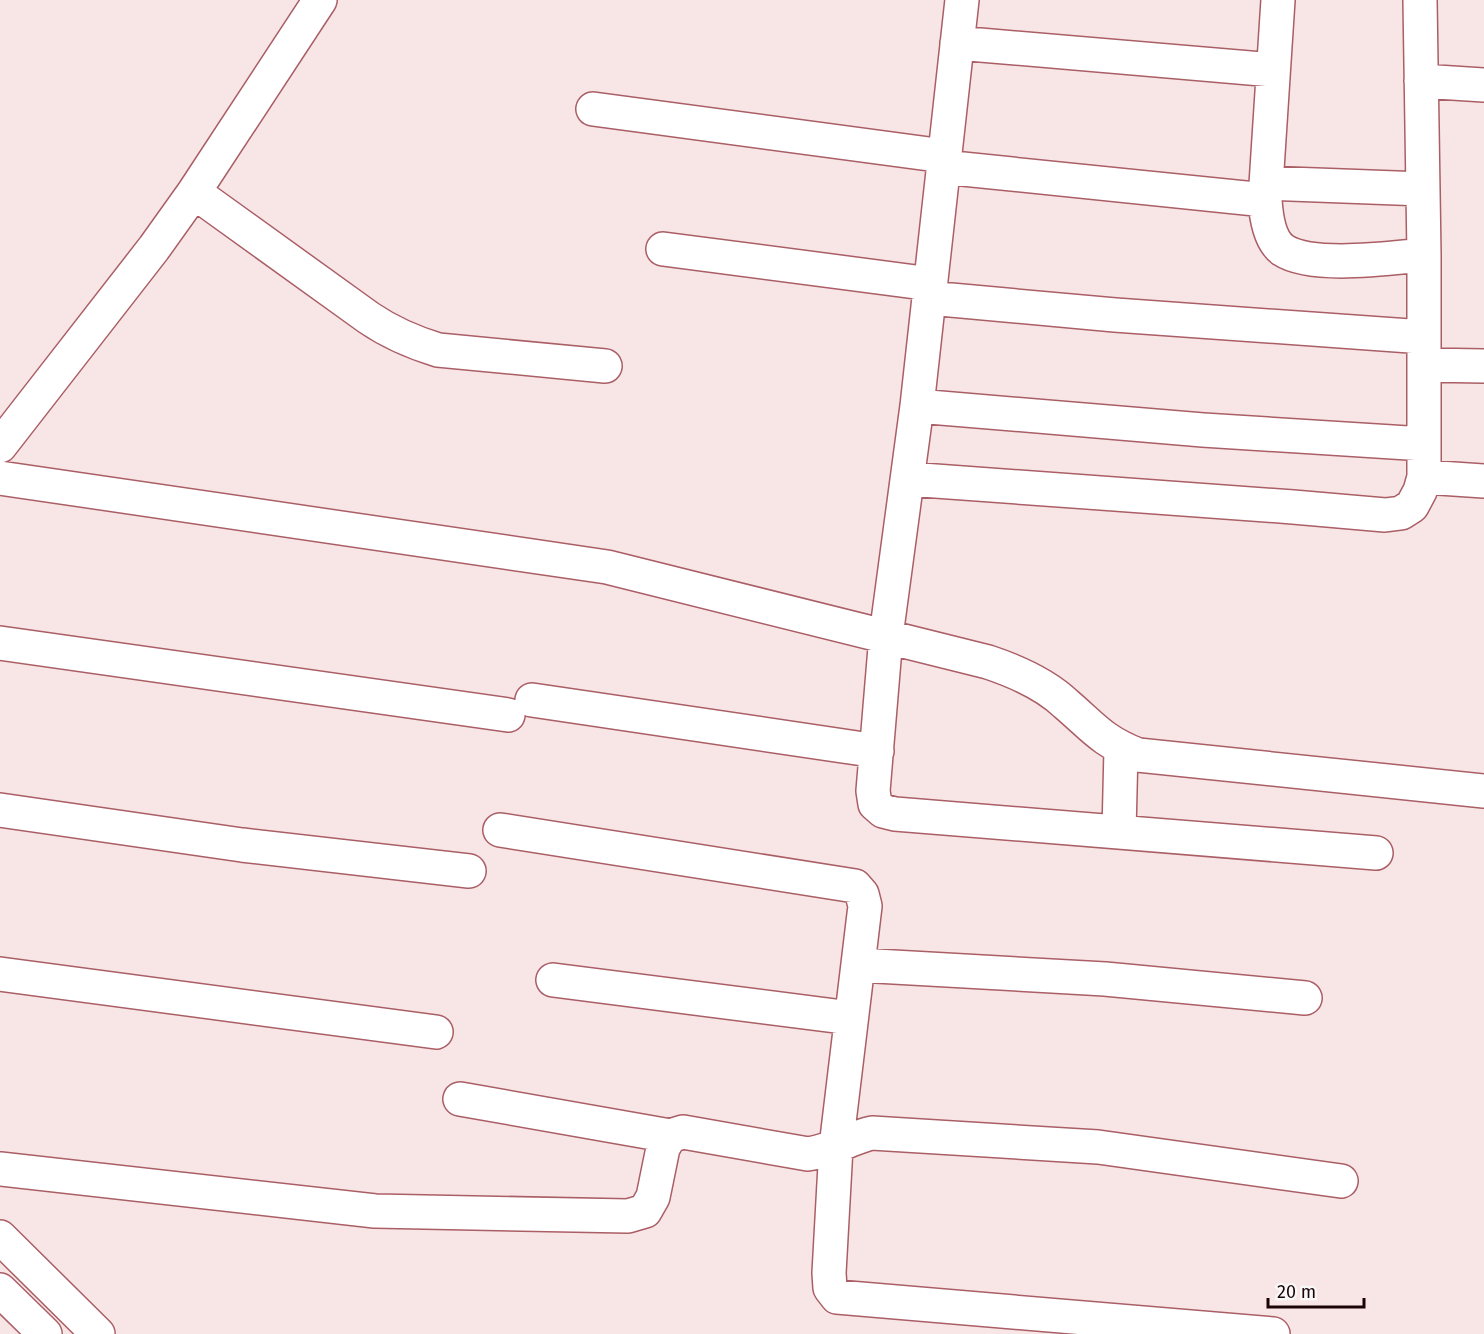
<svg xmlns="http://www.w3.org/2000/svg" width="1484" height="1334" viewBox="0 0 1484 1334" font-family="'Fira Sans',sans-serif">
<rect width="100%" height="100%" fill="#f8e6e6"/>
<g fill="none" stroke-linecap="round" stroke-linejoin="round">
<g stroke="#aa5e65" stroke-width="36">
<path id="minor" d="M962 0 917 406 886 636 873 791 875 804 883 811 895 814 1376 853
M1278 0 1265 200C1266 215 1269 240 1283 250 1312 269 1390 258 1424 255
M957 43 1273 70
M1421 81 1484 85
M593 109 944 156
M943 167 1265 200
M1266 183 1423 189
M194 192 369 318C391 333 412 342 438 350L605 366
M663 249 931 284
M929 298 1115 315 1424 337
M1425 365 1484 366
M917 406 1203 430 1424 444
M0 446 154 248 194 192 320 0
M1424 477 1484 481
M0 478 607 567 988 662C1015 671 1045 684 1066 704 1093 727 1102 741 1138 755L1484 791
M908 479 1293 507 1385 515 1401 513 1412 506 1420 491 1424 477V255L1420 0
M0 643 508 715
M532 700 877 751
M0 810 242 845 469 871
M500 830 855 886 862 894 865 906 836 1147 829 1273 830 1288 837 1297 1273 1334
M1119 832 1121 749
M858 965 1105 979 1305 998
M0 974 436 1032
M553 980 851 1018
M460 1099 670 1136
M0 1169 375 1211 628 1216 645 1211 653 1197 663 1148 670 1136 683 1132 808 1154C831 1151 850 1138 872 1133L1098 1147 1341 1181"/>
</g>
<g stroke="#aa5e65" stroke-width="36">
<path id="major" d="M0 1237 98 1334
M0 1290 45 1334"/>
</g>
<use href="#minor" stroke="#fff" stroke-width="33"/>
<use href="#major" stroke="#fff" stroke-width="33"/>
</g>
<path d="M1268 1298v9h96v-9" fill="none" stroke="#1c0305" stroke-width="3"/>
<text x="1277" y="1298" font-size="18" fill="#1c0305" stroke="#f8f8f8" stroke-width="4.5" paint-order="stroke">20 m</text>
</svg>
